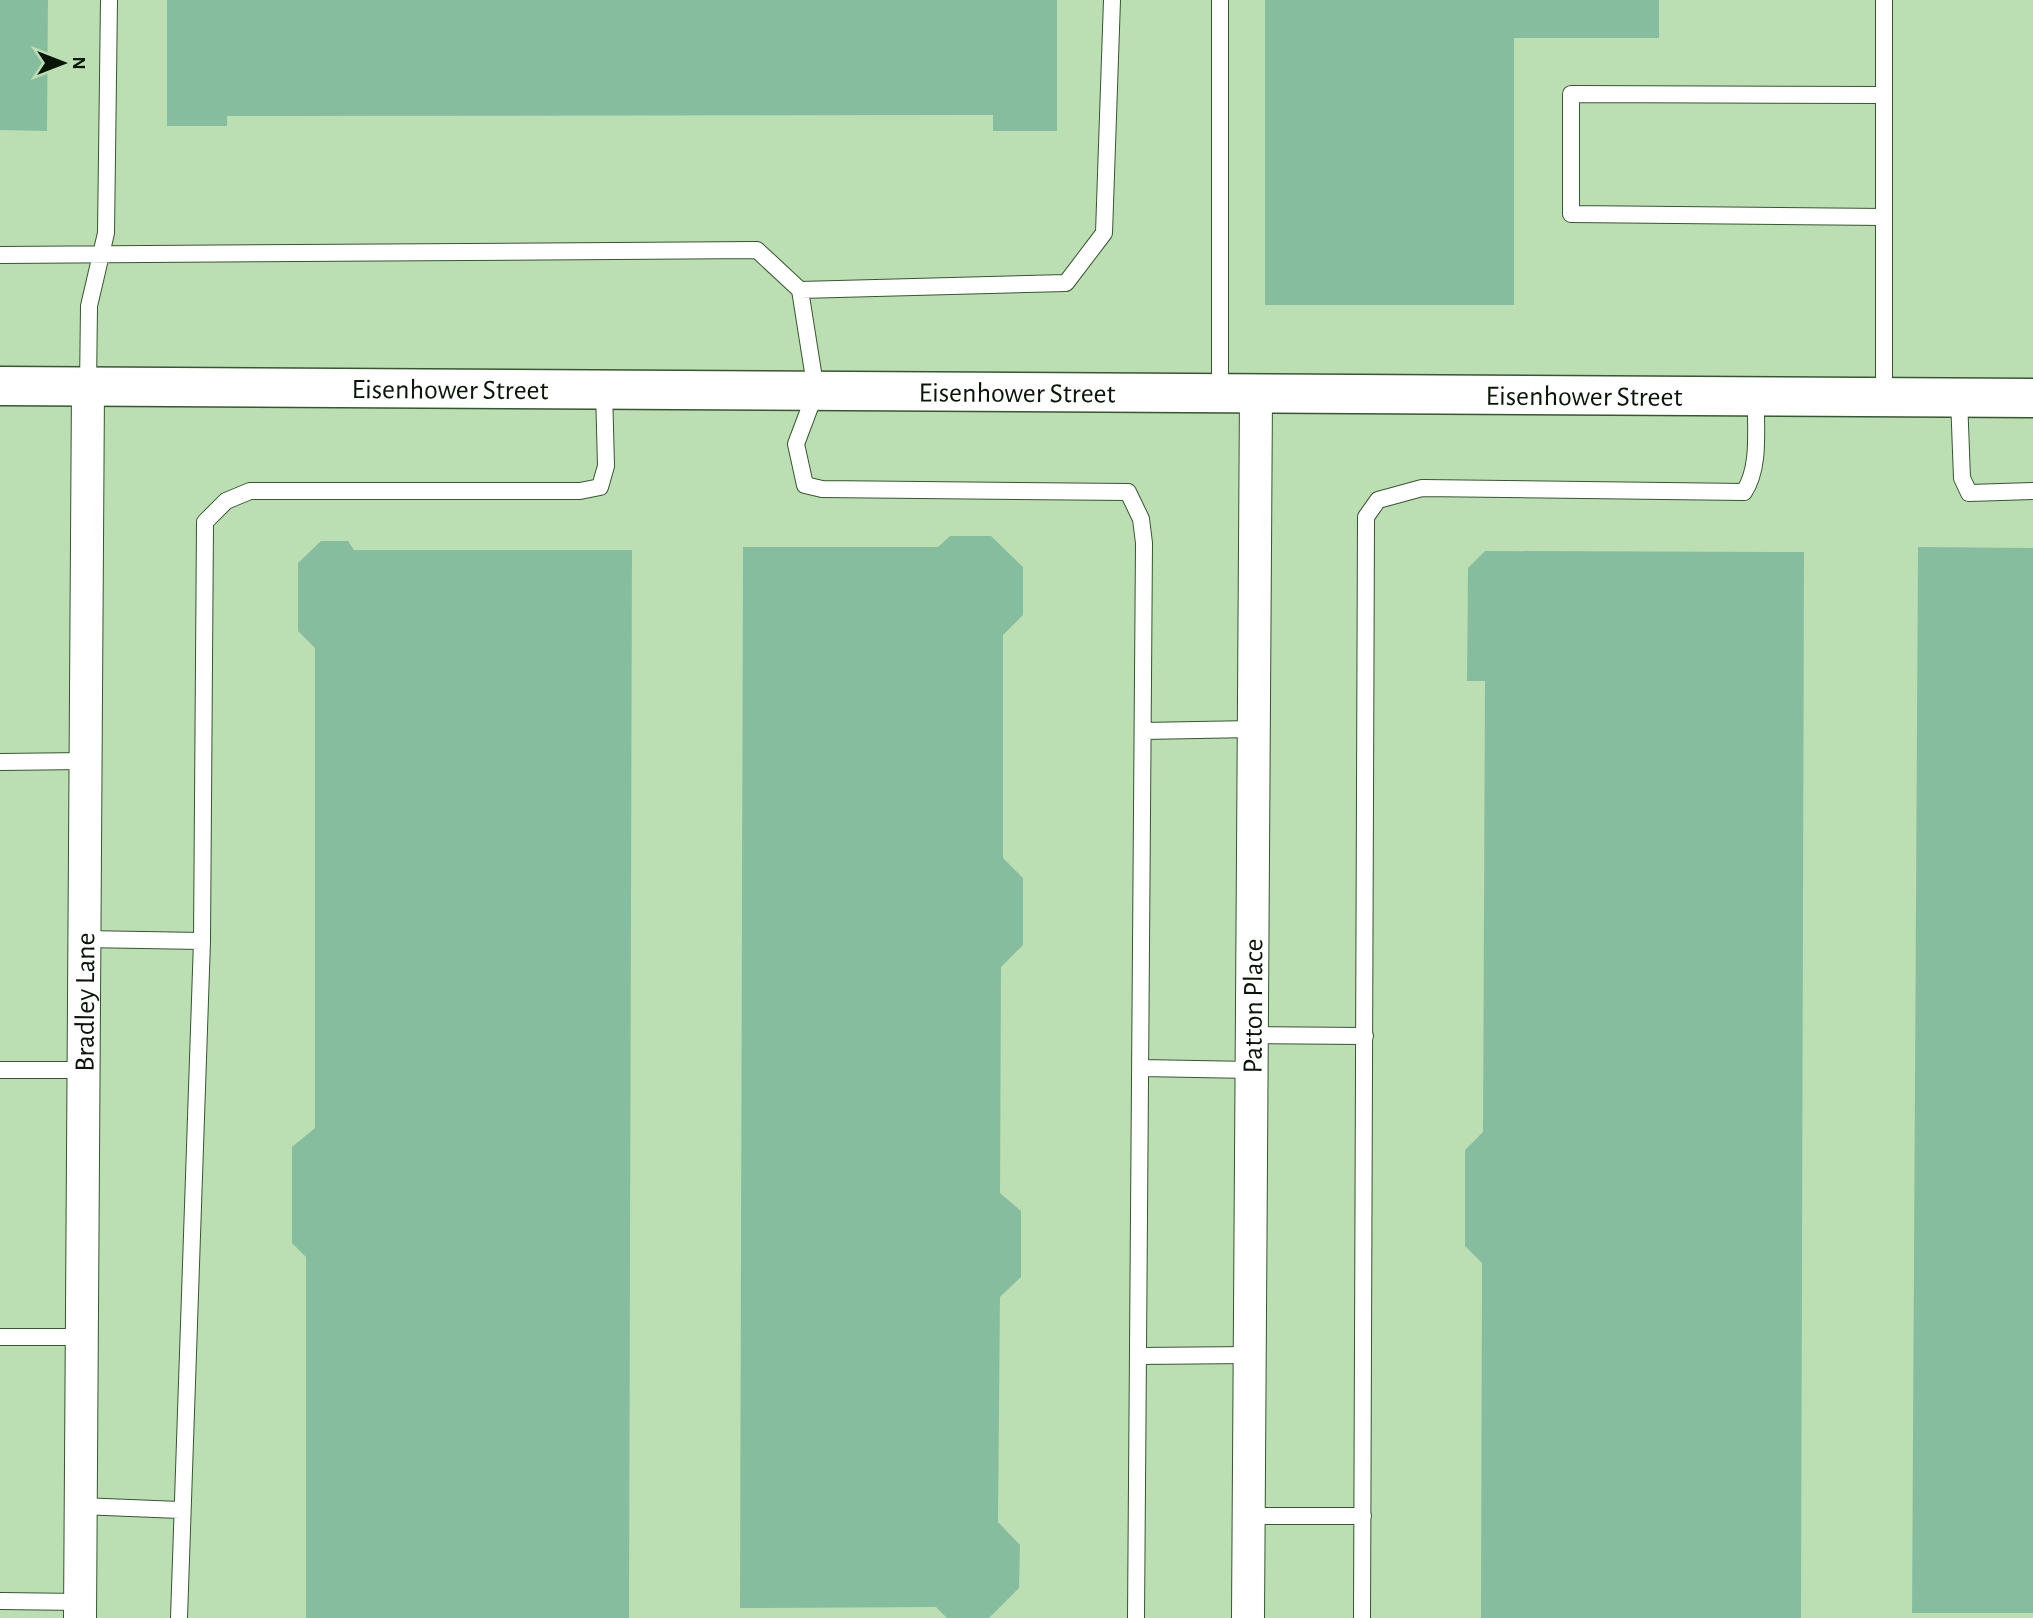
<svg xmlns="http://www.w3.org/2000/svg" width="2033" height="1618" viewBox="0 0 2033 1618" font-family="'Alegreya Sans',sans-serif">
<rect width="100%" height="100%" fill="#bbdfb3"/>
<path fill="#87bd9f" d="M0 0H48L47 131 0 130Z
M167 0H1057V131H993V115L227 116V126H167Z
M1265 0H1659V38H1514V305H1265Z
M950 536H991L1023 567V615L1003 635V858L1023 878V945L1001 967 1000 1193 1021 1211V1277L1000 1297 998 1522 1020 1545 1019 1588 989 1618H947L936 1607 740 1608 743 547H938Z
M321 541H348L354 550H632L629 1618H306V1257L292 1243V1147L315 1128V648L298 631V563Z
M1918 547 2033 548V1613H1912Z
M1485 551 1804 552 1801 1618H1481L1482 1263 1465 1246V1150L1483 1132 1485 681H1467L1468 568Z"/>
<g fill="none" stroke-linecap="round" stroke-linejoin="round">
<g stroke="#375631" stroke-width="18">
<path id="lane" d="M1884 0V397
M1884 95 1571 94V214L1884 217
M0 255 757 250 800 290 816 391 796 444 805 485 822 489 1128 492 1141 519 1144 543 1136 1618
M800 290 1066 283 1104 233 1112 0
M88 387 89 306 106 233 109 0
M1220 393V0
M1959 398 1962 478 1969 493 2033 491
M1143 731 1253 729
M0 762 85 761
M83 939 202 941
M1251 1035 1365 1036
M1141 1068 1251 1070
M0 1070H82
M0 1337H81
M1138 1356 1250 1355
M80 1506 180 1510
M1248 1516H1363
M0 1601 80 1602
M179 1618 202 941 205 522 226 501 250 491H580L600 487 606 466 604 390
M1362 1618 1366 517 1378 500 1422 488 1744 492C1761 466 1755 427 1756 397"/>
</g>
<g stroke="#375631" stroke-width="34">
<g id="street">
<path id="s1" d="M80 1618 88 387"/>
<path id="s2" d="M1248 1618 1256 394"/>
</g>
</g>
<g stroke="#375631" stroke-width="41">
<g id="secondary">
<path id="s3" d="M0 386 2033 398"/>
</g>
</g>
<use href="#lane" stroke="#fff" stroke-width="16"/>
<use href="#street" stroke="#fff" stroke-width="32"/>
<use href="#secondary" stroke="#fff" stroke-width="38"/>
</g>
<g text-anchor="middle" stroke-width="7" stroke-linejoin="round" paint-order="stroke">
<g font-size="28" fill="#091607" stroke="#bbdfb3">
<text dy="10" stroke="none"><textPath href="#s3" startOffset="450">Eisenhower Street</textPath></text>
<text dy="10" stroke="none"><textPath href="#s3" startOffset="1017">Eisenhower Street</textPath></text>
<text dy="10" stroke="none"><textPath href="#s3" startOffset="1584">Eisenhower Street</textPath></text>
<text dy="10" stroke="none"><textPath href="#s1" startOffset="616">Bradley Lane</textPath></text>
<text dy="10" stroke="none"><textPath href="#s2" startOffset="612">Patton Place</textPath></text>
</g>
</g>
<g transform="translate(63 63) rotate(90)" stroke="#bbdfb3" stroke-width="5" paint-order="stroke">
<path d="M0-5L12 26L0 18L-12 26Z" fill="#091607"/>
<text y="-10" font-size="19" font-weight="bold" text-anchor="middle" fill="#091607">N</text>
</g>
</svg>
